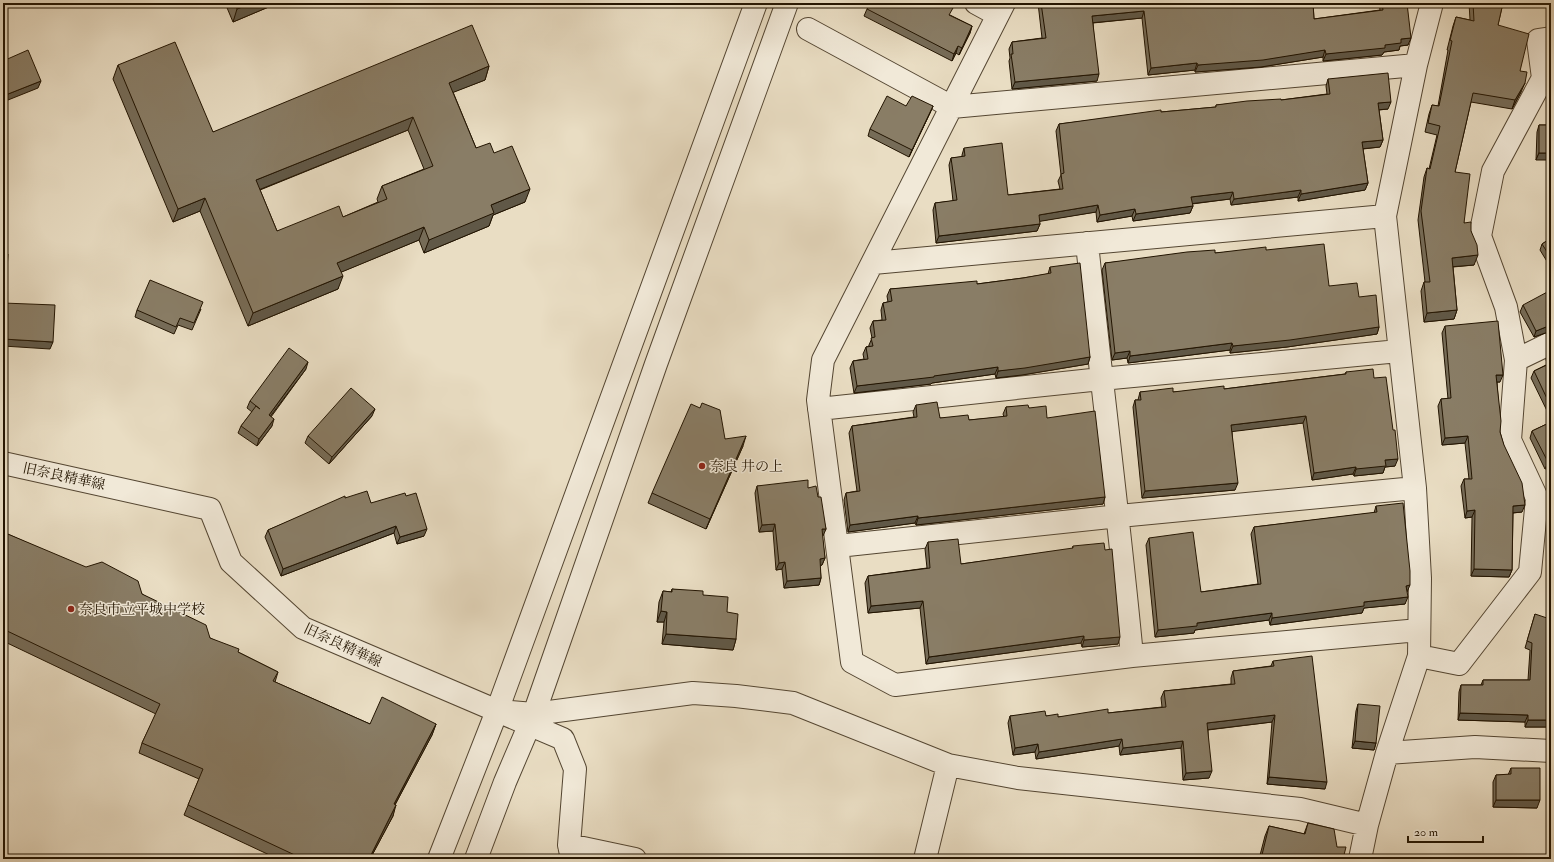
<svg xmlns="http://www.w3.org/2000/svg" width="1554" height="862" viewBox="0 0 1554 862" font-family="'IM FELL Double Pica','Noto Serif JP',serif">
<rect width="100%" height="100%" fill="#e9ddc3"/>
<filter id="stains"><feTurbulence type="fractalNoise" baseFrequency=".005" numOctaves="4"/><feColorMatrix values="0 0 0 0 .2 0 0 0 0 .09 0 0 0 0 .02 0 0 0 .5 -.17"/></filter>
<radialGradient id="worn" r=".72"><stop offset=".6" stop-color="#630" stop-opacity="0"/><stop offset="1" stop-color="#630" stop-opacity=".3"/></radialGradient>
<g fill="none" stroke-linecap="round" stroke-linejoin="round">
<g stroke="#544632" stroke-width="24">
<path id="pedestrian" d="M808 29 952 107"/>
</g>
<g stroke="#544632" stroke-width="24">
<path id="minor" d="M976 3 998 15
M1004 3 823 360 818 400 852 662 895 685 1132 656 1419 630
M952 107 1416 65
M1087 243C1101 381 1119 518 1132 656
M873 263 1385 216
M1516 360 1551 343
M819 409 1101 379 1399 351
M3 463 210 509 231 562 303 628 563 739 575 769 569 845 572 859
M838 546 1119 516 1415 488
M1419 656 1459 664 1530 572 1537 498 1510 440 1516 360 1506 307 1480 236 1493 171 1543 78 1538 40 1551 38
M497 711 534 714 693 693 736 696 793 703 948 765 1018 778 1300 809 1367 825
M1387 753 1475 747 1551 751
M569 845 635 859
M925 859 948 765
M1360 859 1367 825 1387 753 1419 656 1420 578 1415 488 1385 216 1416 65 1432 3"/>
</g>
<g stroke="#544632" stroke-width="24">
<path id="tertiary" d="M439 859 497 711 756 3
M476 859 505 782 534 714 656 364 787 3"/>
</g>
<use href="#pedestrian" stroke="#f1e9d8" stroke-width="22"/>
<use href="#minor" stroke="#f1e9d8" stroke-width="22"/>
<use href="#tertiary" stroke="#f1e9d8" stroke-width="22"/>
</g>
<path fill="#766c58" stroke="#221401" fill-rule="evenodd" d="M225 3H278L233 22Z
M1038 3H1313L1314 19 1380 10 1379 3H1407L1408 45 1400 46 1399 50 1384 52 1382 55 1323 61V57L1261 67 1195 72V70L1148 75 1142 18 1093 23 1097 81 1012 89 1009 61 1010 58 1009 49 1012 42 1042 38Z
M1469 3H1503L1498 25 1520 71 1521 92 1512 109 1471 102 1455 172 1464 223 1471 231 1474 265 1453 267 1457 310 1454 319 1424 322 1421 291 1424 282H1425L1418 220 1424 177 1427 168 1429 169 1437 135 1425 132 1429 114 1432 105 1438 106 1448 50H1447L1453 26 1456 17 1470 20Z
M867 9 950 15 972 26 970 33 959 55 956 53 952 61 864 16Z
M118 65 213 132 489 66 485 80 453 92 476 148 494 153 525 202 493 215 489 226 424 253 419 240 341 272 338 289 248 326 200 211 173 222 113 79ZM408 130 424 169 382 186 377 199 378 202 343 217 277 231 260 190Z
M1328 79 1388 109 1379 110 1383 140 1380 147 1363 149 1368 183 1365 190 1298 201V197L1231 205 1230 199 1192 204 1193 206 1190 213 1133 221 1132 216 1097 222 1096 212 1039 221 1040 224 1037 231 936 243 933 210 935 203 953 201 949 165 951 158 962 157V155L964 148 1008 195 1060 189 1058 181 1061 175 1056 131 1059 124 1161 112 1216 107V105L1281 100 1327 94 1326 86Z
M906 106H933L930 113 909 157 868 136 870 129Z
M1539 125H1551L1536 160 1537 132Z
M1551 238V268L1540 250 1542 244Z
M1266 250 1329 286 1359 297 1379 327 1377 334 1287 347 1230 353V350L1128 363 1127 358 1112 360 1102 270 1105 263 1215 253Z
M1050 267 1090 357 1088 364 1022 375 996 378 995 374 932 383 931 384 854 393 850 368 853 361 864 359 863 354 866 347 869 346V345L872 338 870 328 873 321 882 320 881 310 883 303 888 302 887 296 890 289 977 284 1023 278 1048 274Z
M1523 305 1551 331 1534 337 1520 312Z
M201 309 192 330 178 325 174 334 135 317 137 310Z
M1445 326 1500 382H1497L1500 432 1522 512 1513 513 1512 570 1509 577 1471 576 1472 517 1465 518 1461 486 1464 479H1469L1465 443 1442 445 1438 406 1441 399H1448L1442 333Z
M1551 351V419L1531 378 1534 371 1548 364 1546 360 1548 353Z
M306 369 271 417 272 426 257 446 238 433 241 426 252 412 247 408 250 401Z
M1346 372 1374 378 1395 466 1385 467 1383 473 1354 476 1353 474 1312 480 1303 423 1232 431 1235 490 1142 498 1133 407 1135 400H1138L1140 392H1173L1224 389 1345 374Z
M916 405 940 418 969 420 1004 417 1003 414 1006 407 1029 408 1047 418 1105 497 1103 504 916 525 915 523 848 532 844 500 846 493 857 491 849 433 852 426 914 417 913 412Z
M372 416 329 464 305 443 308 436Z
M1551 422V466L1545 469 1530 438 1532 431Z
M725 439 743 446 706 529 648 503 652 493Z
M757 486 808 488 818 497 826 529 822 536 825 558 822 565 820 566 821 578 819 585 784 588 782 569 776 570 773 531 759 532 755 493Z
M345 498 371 503 424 536 397 544 394 533 281 576 265 537 268 530Z
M1376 506 1407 592 1405 604 1364 608 1362 613 1270 625 1269 620 1195 630 1194 633 1155 637 1146 545 1149 538 1201 592 1258 584 1251 534 1254 527 1374 513Z
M3 532 142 594 210 638 278 672 275 682 370 724H436L432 735 395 805 393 816 370 859H278L184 815 199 779 139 753 142 743 156 714 3 641Z
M928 542 961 564 1072 549 1073 546 1118 644 1082 647 1081 643 926 664 920 608 868 613 865 583 868 576 927 568 925 549Z
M672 589 703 595 727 612 736 639 733 650 662 644 664 622H657L659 602 663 591 671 592Z
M1535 614 1551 727H1525V722L1458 720 1459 692 1461 685H1481L1483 680H1528L1530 650 1525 648Z
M1273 661 1325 789 1267 784 1272 722 1208 730 1209 778 1183 780 1181 748 1120 755 1119 746 1036 759 1035 752 1013 755 1008 723 1010 716H1046L1058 717 1108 713 1162 707 1161 698 1164 691 1231 684V678L1233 671 1271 666Z
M1358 704 1376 743 1374 750 1352 748 1356 711Z
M1511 768 1537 808 1493 807V782L1496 775H1508Z
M1549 805H1551V829H1549L1548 809Z
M1308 823 1337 847 1343 859H1259L1265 836 1269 826 1304 834Z"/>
<path fill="#605847" stroke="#221401" d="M252 3H278L233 22 237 9Z
M1144 11 1142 18 1090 23 1092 16Z
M972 26 970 33 959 55 962 48Z
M1411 38 1408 45 1400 46 1399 50 1384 52 1382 55 1323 61 1326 54 1385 45 1401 39Z
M958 46 956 53 952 61 954 54Z
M1325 50 1323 57 1261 67 1195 72 1198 65Z
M1197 63 1195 70 1148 75 1151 68Z
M489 66 485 80 444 96 449 83Z
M1099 74 1097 81 1012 89 1015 82Z
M41 81 38 88 3 102V96Z
M1525 83 1521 92 1512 109 1515 100Z
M1391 102 1388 109 1376 110 1378 103Z
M933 106 930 113 909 157 912 150Z
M413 117 408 130 251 193 256 180Z
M1383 140 1380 147 1360 149 1362 142Z
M1539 153H1551V160H1536Z
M1368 183 1365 190 1298 201 1301 194Z
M530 189 525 202 493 215 489 226 424 253 429 240 491 205Z
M1301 190 1298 197 1231 205 1234 199Z
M1233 192 1230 199 1189 204 1191 197Z
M205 198 200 211 173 222 178 209Z
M1098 205 1096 212 1036 222 1039 215Z
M1193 206 1190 213 1133 221 1136 214Z
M1135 209 1132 216 1097 222 1100 215Z
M1040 224 1037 231 936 243 939 236Z
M424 227 419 240 332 276 337 263Z
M1478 255 1474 265 1449 267 1452 258Z
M343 276 338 289 248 326 253 313Z
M3 285H6L4 292H3Z
M1457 310 1454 319 1424 322 1427 313Z
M1551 325V331L1534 337 1536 331Z
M1379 327 1377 334 1287 347 1230 353 1233 346Z
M3 339 53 342 50 349 3 346Z
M1232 343 1230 350 1128 363 1130 356Z
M1130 351 1127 358 1112 360 1115 353Z
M1090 357 1088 364 1022 375 996 378 998 371Z
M308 362 306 369 266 422 269 415Z
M998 367 995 374 932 383 931 384 854 393 857 386Z
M1496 375H1503L1500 382H1493Z
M375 409 372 416 329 464 332 457Z
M1306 416 1303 423 1229 432 1231 425Z
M274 419 272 426 257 446 259 439Z
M746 436 743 446 706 529 710 519Z
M1468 436 1465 443 1442 445 1445 438Z
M1398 459 1395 466 1385 467 1383 473 1354 476 1356 469 1385 460Z
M1551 461V466L1545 469 1548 462Z
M1356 467 1353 474 1312 480 1314 473Z
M1238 483 1235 490 1142 498 1145 491Z
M1105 497 1103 504 916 525 918 518Z
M1525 505 1522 512 1511 513 1513 506Z
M1475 510 1472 517 1465 518 1467 511Z
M918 516 915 523 848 532 850 525Z
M775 524 773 531 759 532 762 525Z
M396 526 394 533 281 576 283 569Z
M427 529 424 536 397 544 400 537Z
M822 529H826L823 536H819Z
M825 558 822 565 817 566 820 559Z
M785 562 782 569 776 570 779 563Z
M1474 569 1512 570 1509 577 1471 576Z
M821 578 819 585 784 588 787 581Z
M1410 585 1407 592 1406 586Z
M1408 597 1405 604 1364 608 1362 613 1270 625 1272 618 1364 602Z
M923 601 920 608 868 613 871 606Z
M661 611 667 612 664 622H657Z
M1272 613 1269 620 1195 630 1194 633 1155 637 1158 630 1197 623Z
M666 634 736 639 733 650 662 644Z
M1084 636 1081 643 926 664 929 657Z
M1120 637 1118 644 1082 647 1084 640Z
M1460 713 1528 715 1525 722 1458 720Z
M1275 715 1272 722 1205 730 1207 723Z
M1528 720H1551V727H1525Z
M436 724 432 735 390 814 394 804Z
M1122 739 1119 746 1036 759 1039 752Z
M1183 741 1181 748 1120 755 1123 748Z
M1355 741 1376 743 1374 750 1352 748Z
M1038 744 1035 752 1013 755 1015 748Z
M1212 771 1209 778 1183 780 1186 773Z
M1269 777 1327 782 1325 789 1267 784Z
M1496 800H1540L1537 808 1493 807Z
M396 805 393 816 370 859H369Z
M1550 825H1551V829H1549Z"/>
<path fill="#897d66" stroke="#221401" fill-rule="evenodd" d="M235 3H252L237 9Z
M870 3H942L953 8 949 15 972 26 962 48 958 46 954 54 867 9Z
M1041 3H1313L1314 19 1383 10 1382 3H1407L1411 38 1401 39V43L1385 45V48L1326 54 1325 50 1263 60 1198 65 1197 63 1151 68 1144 11 1092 16 1099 74 1015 82 1011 54H1013L1012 42 1046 38Z
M1473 3H1503L1498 25 1529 34 1520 71 1527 72 1525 83 1515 100 1473 93 1455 172 1470 174 1464 223 1471 222V231L1477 245 1478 255 1452 258 1457 310 1427 313 1424 282H1430L1421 211 1427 168 1430 169 1440 126 1428 123 1432 105 1439 106 1452 41 1450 40 1456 17 1474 21Z
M472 25 489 66 449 83 476 148 490 143 494 153 512 146 530 189 491 205 494 213 429 240 424 227 337 263 343 276 253 313 205 198 178 209 118 65 175 42 213 132ZM413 117 433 166 382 186 387 199 343 217 339 206 277 231 256 180Z
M28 50 41 81 3 96V61Z
M1388 73 1391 102 1378 103 1383 140 1362 142 1368 183 1301 194V190L1234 199 1233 192 1191 197 1193 206 1136 214 1135 209 1100 215 1098 205 1039 215 1040 224 939 236 935 203 957 200 951 158 965 156 964 148 1002 143 1008 195 1063 189 1061 174 1064 173 1059 124 1161 110V112L1216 107V105L1247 101 1281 99V100L1330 94 1328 79Z
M887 96 906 106 912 96 933 106 912 150 870 129Z
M1539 125H1551V153H1539Z
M1551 238V258L1542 244Z
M1324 244 1329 286 1357 283 1359 297 1376 295 1379 327 1290 340 1233 346 1232 343 1130 356V351L1115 353 1105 263 1187 252 1215 250V253L1266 247V250Z
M3 253 8 254 6 285H3Z
M1080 263 1090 357 1025 368 998 371V367L934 376V377L857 386 853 361 868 359 866 347 873 346 871 338 875 337 873 321 886 320 883 303 892 301 890 289 977 281V284L1023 278 1051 273 1050 267Z
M150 280 203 302 194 323 180 318 176 327 137 310Z
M1551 290V325L1536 331 1523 305Z
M3 303 55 305 53 342 3 339Z
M1498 321 1503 375H1496L1501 421 1500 432 1504 445 1522 483 1525 505 1513 506 1512 570 1474 569 1475 510 1467 511 1464 479H1472L1468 436 1445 438 1441 399 1451 398 1445 326Z
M289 348 308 362 269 415 274 419 259 439 241 426 256 406 260 409 250 401Z
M1551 351V359L1548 353Z
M1551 363V407L1534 371Z
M1373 369 1374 378 1386 377 1393 430H1395L1398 459 1385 460 1386 466 1356 469V467L1314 473 1306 416 1231 425 1238 483 1145 491 1135 400H1141L1140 392 1173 388V392L1224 386V389L1346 374V372Z
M351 388 375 409 332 457 308 436Z
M937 402 940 418 968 415 969 420 1007 416 1006 407 1028 405 1029 408 1046 406 1047 418 1095 411 1105 497 918 518V516L850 525 846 493 860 491 852 426 917 417 916 405Z
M702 403 720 410 725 439 746 436 710 519 652 493 691 404 700 408Z
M1551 422V461L1548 462 1532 431Z
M808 480V488L816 486 818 497H821L826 529H822L825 558 820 559 821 578 787 581 785 562 779 563 775 524 762 525 757 486Z
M367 491 371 503 405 493 406 496 416 493 427 529 400 537 396 526 283 569 268 530 345 496V498Z
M1403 503 1410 571V585L1406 586 1408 597 1364 602V606L1272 618V613L1197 623V626L1158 630 1149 538 1193 532 1201 592 1261 584 1254 527 1377 512 1376 506Z
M3 532 86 567 102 562 138 581 142 594 206 625 210 638 239 649 238 652 278 672 273 681 370 724 382 697 436 724 394 804 396 805 369 859H298L299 857 188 805 203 769 142 743 160 704 3 629Z
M958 539 961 564 1073 548V546L1104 543 1105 550 1112 549 1120 637 1084 640V636L929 657 923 601 871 606 868 576 930 568 928 542Z
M672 589 703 591V595L728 597 727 612 738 614 736 639 666 634 667 612 661 611 663 591 672 592Z
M1549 613 1551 614V720H1528V715L1460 713 1461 685H1483V680H1530L1532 643 1527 641 1535 614 1547 618Z
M1312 656 1327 782 1269 777 1275 715 1207 723 1212 771 1186 773 1183 741 1123 748 1122 739 1039 752 1038 744 1015 748 1010 716 1045 711 1046 716 1058 714V717L1108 709V713L1166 707 1164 691 1235 684 1233 671 1274 666 1273 661Z
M1358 704 1380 706 1376 743 1355 741Z
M1511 768H1540V800H1496V775L1511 774Z
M1549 805H1551V825H1550Z
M1308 823 1334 829 1337 847H1346L1343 859H1261L1269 826 1305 834Z"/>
<g fill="#8f2418" stroke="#f1e9d8" stroke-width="1.5">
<circle cx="702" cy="466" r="4"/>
<circle cx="71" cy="609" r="4"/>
</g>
<g text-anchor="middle" stroke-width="3" stroke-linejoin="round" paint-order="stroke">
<g font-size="14" fill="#221401" stroke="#f1e9d8" text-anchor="start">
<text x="710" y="471">奈良 井の上</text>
<text x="79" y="614">奈良市立平城中学校</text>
</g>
<g font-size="14" fill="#221401" stroke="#f1e9d8">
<text transform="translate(64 476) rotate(12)" y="5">旧奈良精華線</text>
<text transform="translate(343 645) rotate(25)" y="5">旧奈良精華線</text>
</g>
</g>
<rect width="1554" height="862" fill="none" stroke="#e9ddc3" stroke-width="16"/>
<rect x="4" y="4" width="1546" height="854" fill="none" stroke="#221401" stroke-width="2"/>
<rect x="8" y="8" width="1538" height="846" fill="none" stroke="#221401"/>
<path d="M1408 836v6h75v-6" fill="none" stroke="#221401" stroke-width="2"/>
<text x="1414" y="836" font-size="12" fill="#221401" stroke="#f1e9d8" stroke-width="3" paint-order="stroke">20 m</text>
<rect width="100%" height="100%" filter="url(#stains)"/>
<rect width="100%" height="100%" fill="url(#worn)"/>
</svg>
